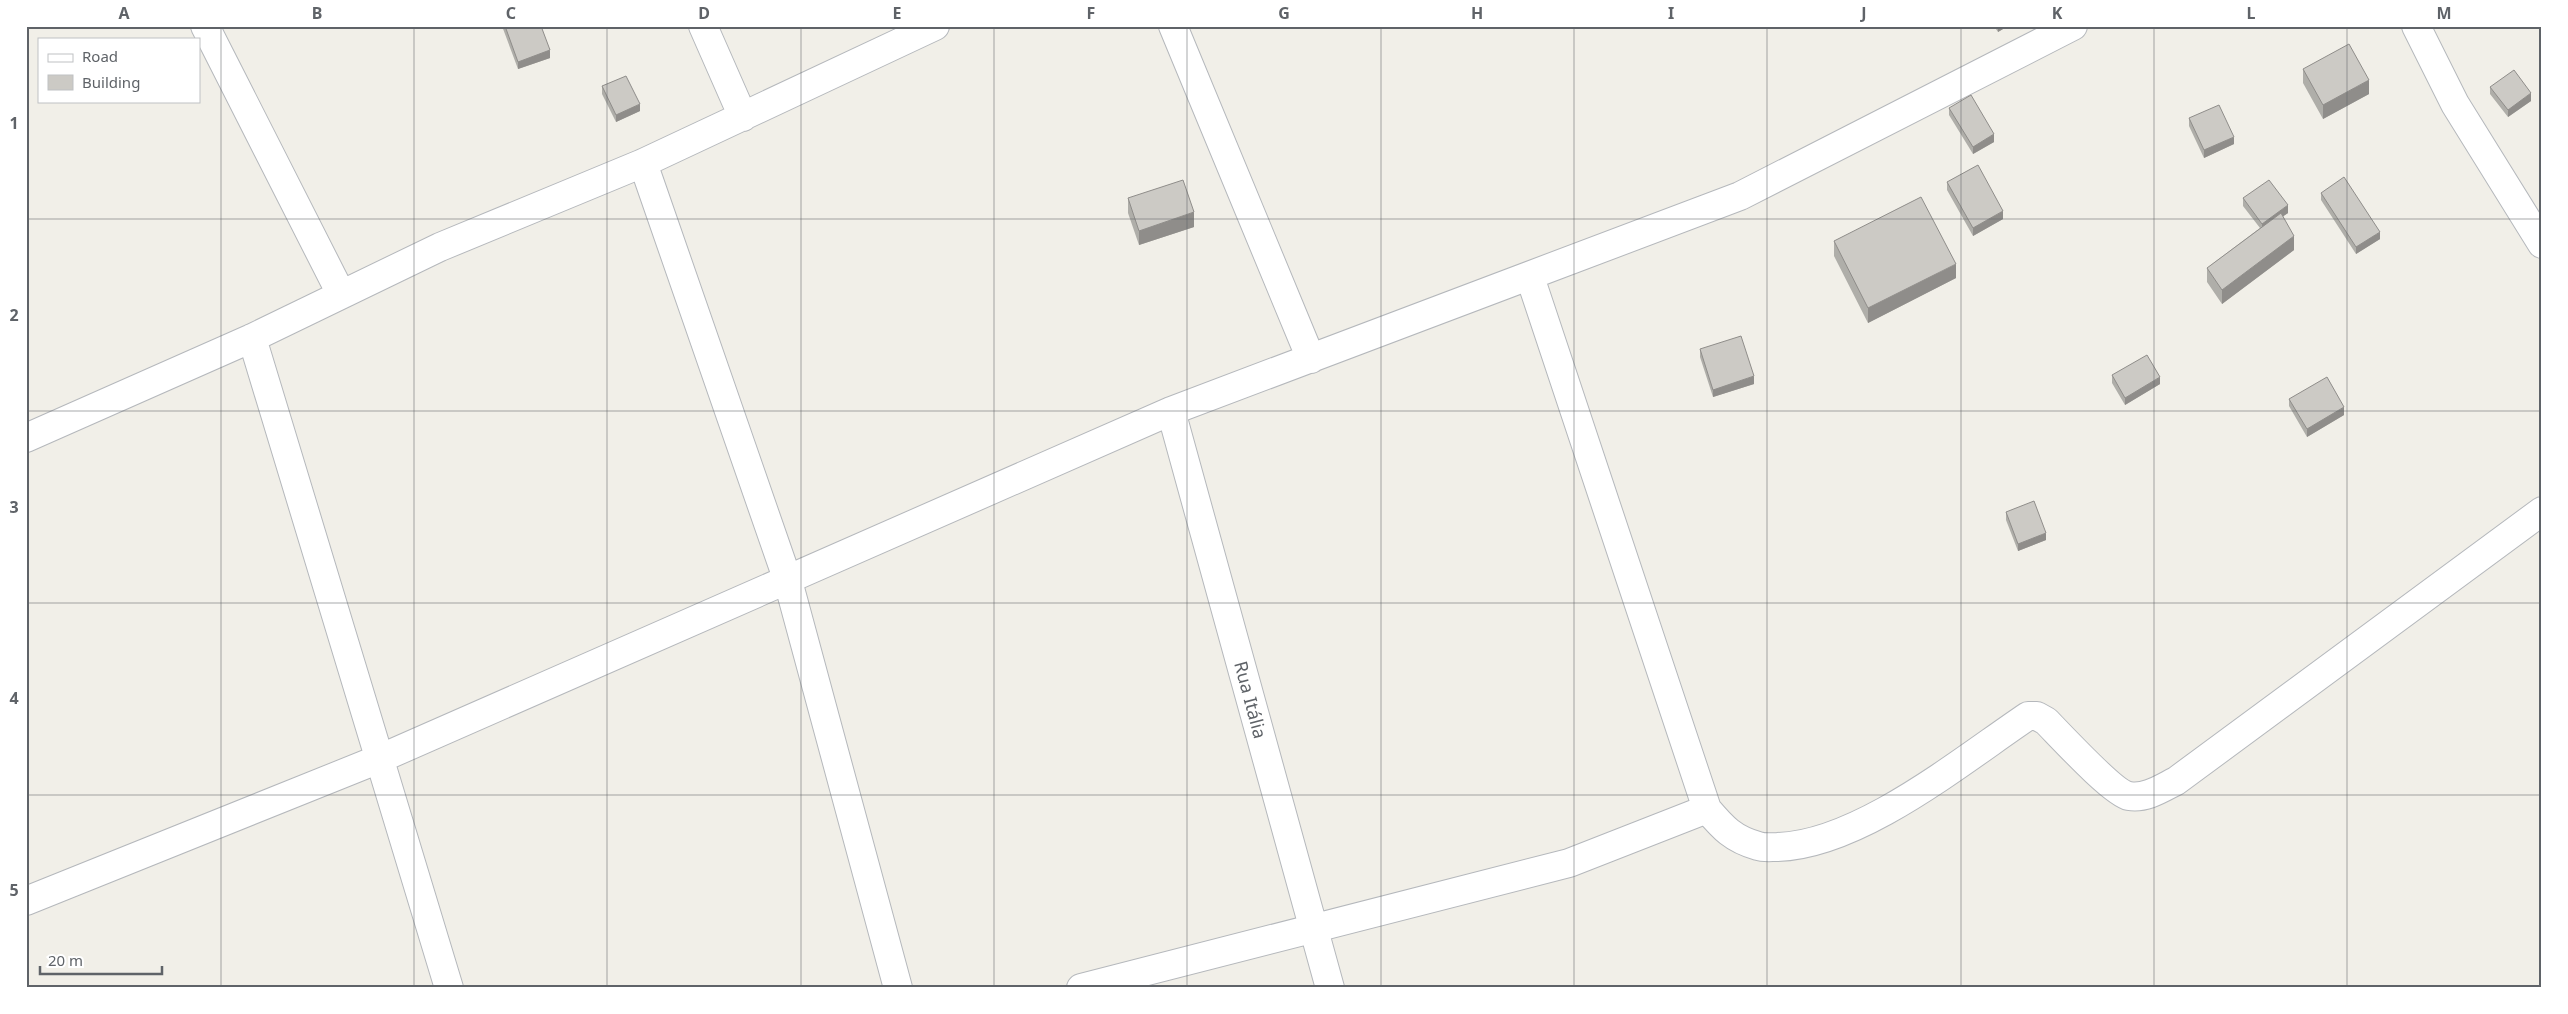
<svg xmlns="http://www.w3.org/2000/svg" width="2568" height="1014" viewBox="0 0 2568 1014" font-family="'Noto Sans',sans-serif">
<rect width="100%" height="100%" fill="#f1efe8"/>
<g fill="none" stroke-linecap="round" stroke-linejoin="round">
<g stroke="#b5b8bc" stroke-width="30">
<path id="minor" d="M205 26 341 294
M703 26 743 117
M1173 26 1311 359
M2416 26 2455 104 2542 244
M643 163 788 581 898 988
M1530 277 1707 809C1723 828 1733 839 1758 846 1764 848 1771 847 1777 847 1859 845 1961 761 2028 716H2037L2046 721C2060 735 2113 793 2129 796 2146 799 2162 788 2176 781L2542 511
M252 338 449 988
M1171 411 1330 988
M26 438 252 338 440 247 643 163 935 26
M26 901 379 759 1171 411 1740 196 2073 26
M1081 988 1569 863 1707 809"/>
</g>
<use href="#minor" stroke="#fff" stroke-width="28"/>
</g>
<path fill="#afaea9" d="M502 26H541L550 58 518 69Z
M1994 26H2008L1998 32Z
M2303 69 2369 94 2323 119 2303 83Z
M602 86 640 111 616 122 602 94Z
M2490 87 2531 101 2508 117 2490 94Z
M1949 108 1994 142 1973 154 1949 115Z
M2189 118 2234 144 2204 158 2189 126Z
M1947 182 2003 219 1973 236 1947 190Z
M2321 193 2380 239 2356 254 2321 200Z
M1128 198 1194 227 1139 245 1128 213Z
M2243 198 2288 213 2283 216 2294 250 2222 304 2207 282V268L2260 228 2243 206Z
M1834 241 1956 278 1868 323 1834 256Z
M1700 349 1754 384 1713 397 1700 357Z
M2112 375 2160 384 2125 405 2112 383Z
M2289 399 2344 415 2307 437 2289 406Z
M2006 512 2046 540 2018 551 2006 520Z"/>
<path fill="#8f8d8a" d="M1998 26H2008L1998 32Z
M550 50V58L518 69V62Z
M2369 80V94L2323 119V105Z
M2531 93V101L2508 117V110Z
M640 104V111L616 122V115Z
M1994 134V142L1973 154V147Z
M2234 137V144L2204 158V150Z
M2288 205V213L2262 231V224Z
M2003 211V219L1973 236V228Z
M1194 212V227L1139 245V231Z
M2380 232V239L2356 254V247Z
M2294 236V250L2222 304V290Z
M1956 264V278L1868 323V308Z
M1754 376V384L1713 397V390Z
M2160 377V384L2125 405V398Z
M2344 407V415L2307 437V429Z
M2046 533V540L2018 551V544Z"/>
<path fill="#cccac5" stroke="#8f8d8a" d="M505 26H541L550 50 518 62Z
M2349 44 2369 80 2323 105 2303 69Z
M2514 70 2531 93 2508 110 2490 87Z
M626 76 640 104 616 115 602 86Z
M1971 95 1994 134 1973 147 1949 108Z
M2219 105 2234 137 2204 150 2189 118Z
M1978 165 2003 211 1973 228 1947 182Z
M2344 177 2380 232 2356 247 2321 193Z
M1183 180 1194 212 1139 231 1128 198Z
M2269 180 2288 205 2262 224 2243 198Z
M1921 197 1956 264 1868 308 1834 241Z
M2281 213 2294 236 2222 290 2207 268Z
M1741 336 1754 376 1713 390 1700 349Z
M2147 355 2160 377 2125 398 2112 375Z
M2327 377 2344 407 2307 429 2289 399Z
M2034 501 2046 533 2018 544 2006 512Z"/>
<path fill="none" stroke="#5f6368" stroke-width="1" stroke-opacity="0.55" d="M221 26V988M414 26V988M607 26V988M801 26V988M994 26V988M1187 26V988M1381 26V988M1574 26V988M1767 26V988M1961 26V988M2154 26V988M2347 26V988M26 219H2542M26 411H2542M26 603H2542M26 795H2542"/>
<g text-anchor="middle" stroke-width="4" stroke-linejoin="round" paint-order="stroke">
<g font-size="18" fill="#5f6368" stroke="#fff">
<text transform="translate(1250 700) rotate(75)" y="6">Rua Itália</text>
</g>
</g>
<rect width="2568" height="1014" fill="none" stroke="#ffffff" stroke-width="55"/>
<rect x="38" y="38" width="162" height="65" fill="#ffffff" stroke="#bfc1c3"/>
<rect x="48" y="54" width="25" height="8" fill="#ffffff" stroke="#bfc1c3"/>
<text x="82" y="62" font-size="15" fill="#5f6368">Road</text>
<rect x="48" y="75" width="25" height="15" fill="#cccac5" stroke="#bfc1c3"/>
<text x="82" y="88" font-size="15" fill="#5f6368">Building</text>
<path d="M40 966v8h122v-8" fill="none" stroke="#5f6368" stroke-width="2.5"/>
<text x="48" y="966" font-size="15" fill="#5f6368" stroke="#ffffff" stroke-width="4" paint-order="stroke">20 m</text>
<rect x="28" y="28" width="2512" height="958" fill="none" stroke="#5f6368" stroke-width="2"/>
<g font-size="16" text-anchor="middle" font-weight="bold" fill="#5f6368">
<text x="124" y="19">A</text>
<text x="317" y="19">B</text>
<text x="511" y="19">C</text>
<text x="704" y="19">D</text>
<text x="897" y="19">E</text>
<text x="1091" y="19">F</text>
<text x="1284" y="19">G</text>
<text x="1477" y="19">H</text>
<text x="1671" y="19">I</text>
<text x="1864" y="19">J</text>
<text x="2057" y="19">K</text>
<text x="2251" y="19">L</text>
<text x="2444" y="19">M</text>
<text x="14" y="129">1</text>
<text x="14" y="321">2</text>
<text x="14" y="513">3</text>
<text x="14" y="704">4</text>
<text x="14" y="896">5</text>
</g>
</svg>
